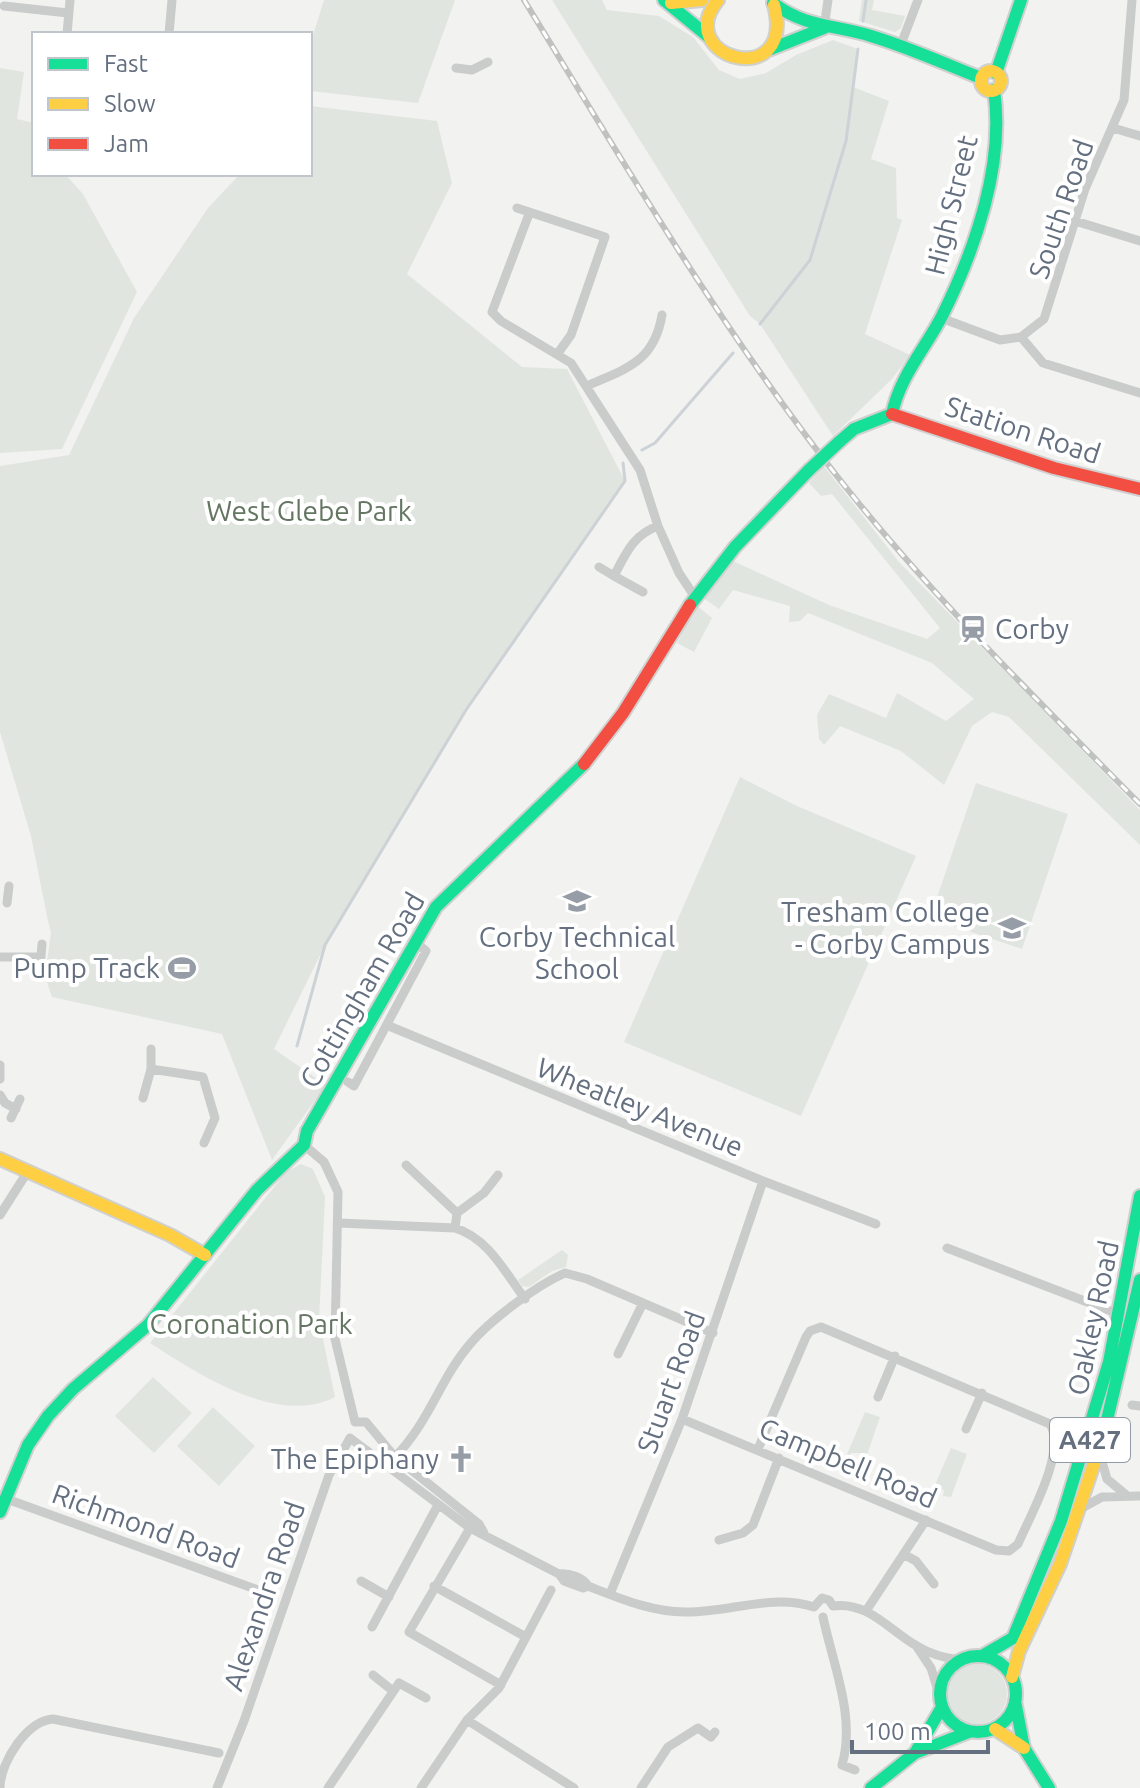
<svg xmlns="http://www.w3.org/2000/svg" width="1140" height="1788" viewBox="0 0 1140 1788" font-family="Ubuntu,sans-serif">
<rect width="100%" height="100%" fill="#f2f2f0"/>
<path fill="#e1e5df" d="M324 0H455L418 103 310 91V45Z
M552 0H602L607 10 659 16 693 37 719 70 740 79 766 73 796 55 833 40 858 49 853 87 889 101 871 159 896 168 897 218 902 220 865 334 910 355 892 379 833 436 760 324 750 316Z
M862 0H874L872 10 905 16 901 28 895 32 859 21Z
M0 68 24 72 17 119 34 123V174H65L83 194 137 292 62 449 0 453Z
M310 106 437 121 452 183 407 274 522 367 567 369 625 481 466 710 325 945 274 1049 326 1085 272 1160 222 1034 52 997 45 976 51 933 47 916 31 836 0 732V466L69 455 134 318 208 208 240 174H310Z
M823 465 899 562 1140 810V845L1009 717 992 712 972 726 944 785 901 751 840 726 824 745 819 739 817 715 829 694 886 718 897 693 946 721 974 699 932 663 808 613 800 621 789 622 790 606 733 590 719 609 702 597 733 561 829 605 927 639 940 628 832 494 821 496 809 483Z
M696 605 712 618 694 652 677 643Z
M740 777 797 806 916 856 801 1116 624 1042Z
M976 783 1068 814 1022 949 930 918Z
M301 1164 313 1169 325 1197 319 1320 335 1397C277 1427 197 1373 150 1343L286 1172Z
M562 1250 568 1255 566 1267 552 1271 529 1287 522 1286 518 1280Z
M153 1377 192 1413 154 1453 115 1416Z
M213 1407 255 1446 219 1486 177 1446Z
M865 1412 880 1417 865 1461H861V1453H851L848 1468 842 1466Z
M951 1448 967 1454 951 1497 943 1496 944 1490 937 1489 935 1500 929 1499Z
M947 1694a30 30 0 1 1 60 0a30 30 0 1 1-60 0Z"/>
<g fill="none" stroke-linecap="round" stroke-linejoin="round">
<path stroke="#ccd2d6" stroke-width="3" d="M863 21 866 0
M760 324 810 260 846 141 858 49
M642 450 655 443 733 353
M297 1046 325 945 466 710 625 481 623 463"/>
<g stroke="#cfd0cf" stroke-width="16">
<path id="fast" d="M664 0 709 37
M773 3C804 27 835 25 871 36 908 47 945 64 981 78
M771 49 824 28
M996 73 1021 0
M892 414C900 376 925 349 942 316 975 250 1005 164 994 90
M839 442 854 429 892 414
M690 605 735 547 809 470
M1103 1437 1140 1280
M0 1512 28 1445 48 1416 73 1389 148 1325 257 1190 304 1145 307 1131 436 907 584 764
M940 1694a38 38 0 1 1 76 0a38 38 0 1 1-76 0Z
M982 1656 1013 1638 1061 1521 1109 1362 1140 1196
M1015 1701 1024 1748 1049 1788
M915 1753 969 1732
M871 1788 915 1753 942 1707"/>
</g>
<g stroke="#cfd0cf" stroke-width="16">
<path id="slow" d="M718 0C670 58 797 93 774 5
M671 3 702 0
M981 81a10 10 0 1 1 20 0a10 10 0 1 1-20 0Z
M0 1159 170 1235 205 1255
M1012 1677 1019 1651 1060 1564 1103 1437
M995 1729 1024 1748"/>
</g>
<g stroke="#cfd0cf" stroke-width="16">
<path id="jam" d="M892 414 1054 468 1140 489
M584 764 623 713 690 605"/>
</g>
<path stroke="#cacbcb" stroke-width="9" d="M4 6 68 13
M824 28 828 0
M67 34 70 0
M169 34 172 0
M900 47 918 0
M456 68 472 70 488 62
M1113 128 1140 136
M517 208 605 237 571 335 558 353
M529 214 492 312 501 321 571 363 640 470 658 526 679 573 695 597
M1075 221 1140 241
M941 318 1000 340 1021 337 1044 319 1085 189 1124 100 1132 0
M1021 337 1043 363 1140 393
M587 386C627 368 654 362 662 315
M599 567 614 576
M643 592 614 576C626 553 633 535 658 526
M7 903 9 886
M0 957H41
M40 968 42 944
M389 1026 763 1181 876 1224
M0 1065V1079
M151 1069 203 1077 215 1118 204 1143
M348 1082 354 1086 426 951 414 941
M0 1095 5 1103 16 1109
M143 1098 151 1069V1049
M11 1118 20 1099
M304 1145 324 1162 338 1192 335 1339 355 1422
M406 1165 457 1213 455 1228
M457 1213 484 1193 498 1175
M0 1215 28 1171
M339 1223 455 1228C488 1238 505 1272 525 1299
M947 1248 1121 1315
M618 1354 642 1305
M878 1397 895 1356
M1132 1405 1140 1406
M682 1419 996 1550 1009 1551 1018 1544C1030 1516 1067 1451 1050 1424L821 1327 810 1331 806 1337 758 1449
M355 1422H366L395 1457 479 1524 484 1533
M966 1429 982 1393
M350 1438 470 1528 559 1574C569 1573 583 1577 588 1586 619 1598 651 1612 685 1612 728 1613 772 1593 814 1607
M1100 1455 1107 1479 1125 1494
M395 1457C430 1421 440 1379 470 1344 490 1320 536 1286 565 1273L587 1279 713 1333
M4 1498 272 1595
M1082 1508 1102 1497 1140 1496
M470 1528 409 1632 501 1685
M719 1540 743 1533 753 1525 779 1458
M905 1555 916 1561 934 1584
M559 1574 564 1581 583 1588 588 1586
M361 1581 389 1597
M434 1586 526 1637
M610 1594 682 1419 763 1181
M833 1606C868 1601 890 1631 917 1646 930 1654 945 1658 959 1660
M814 1607 822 1598 829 1600 833 1606
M866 1611 926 1520
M823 1617C833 1665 856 1717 842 1765L855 1770
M372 1627 438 1505
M917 1647 931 1668 939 1694
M373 1675 393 1691
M467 1720 574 1788
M0 1787C1 1761 27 1721 53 1719L219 1753
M217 1788 244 1721 329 1475 350 1438
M328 1788 399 1683 426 1698
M421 1788 467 1720 499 1688 551 1590
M641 1788 668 1747 698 1728 711 1737 715 1732"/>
<use href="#fast" stroke="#16e098" stroke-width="12"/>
<use href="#slow" stroke="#ffcf43" stroke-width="12"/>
<use href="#jam" stroke="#f24e42" stroke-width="12"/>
<g stroke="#c0c1c1" stroke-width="6">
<path id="rail" d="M524 0C625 165 724 334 844 485 935 599 1038 701 1140 804"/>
</g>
<use href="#rail" stroke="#fff" stroke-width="3" stroke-dasharray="9" stroke-linecap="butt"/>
<g stroke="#cfd0cf" stroke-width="16" stroke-linecap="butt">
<path id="fast-bridge" d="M809 470 839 442"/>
</g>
<use href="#fast-bridge" stroke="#16e098" stroke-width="12"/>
</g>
<defs>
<g id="station-bare" transform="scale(2.16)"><path d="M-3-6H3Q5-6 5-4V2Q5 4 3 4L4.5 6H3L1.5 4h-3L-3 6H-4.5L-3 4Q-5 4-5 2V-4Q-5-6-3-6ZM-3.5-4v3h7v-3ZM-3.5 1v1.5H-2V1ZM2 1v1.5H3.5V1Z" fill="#969da7" stroke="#fff" stroke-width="2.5" paint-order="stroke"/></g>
<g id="school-bare" transform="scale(2.16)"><path d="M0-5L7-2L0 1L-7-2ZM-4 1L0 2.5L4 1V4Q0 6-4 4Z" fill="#969da7" stroke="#fff" stroke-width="2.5" paint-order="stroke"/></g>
<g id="university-bare" transform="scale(2.16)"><path d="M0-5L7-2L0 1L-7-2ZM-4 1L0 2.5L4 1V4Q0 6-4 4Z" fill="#969da7" stroke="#fff" stroke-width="2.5" paint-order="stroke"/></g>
<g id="stadium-bare" transform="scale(2.16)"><path d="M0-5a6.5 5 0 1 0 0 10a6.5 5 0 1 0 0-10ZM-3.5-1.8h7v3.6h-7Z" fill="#969da7" stroke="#fff" stroke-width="2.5" paint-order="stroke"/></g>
<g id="church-bare" transform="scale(2.16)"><path d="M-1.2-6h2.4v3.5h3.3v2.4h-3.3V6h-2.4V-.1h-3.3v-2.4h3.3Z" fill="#969da7" stroke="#fff" stroke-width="2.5" paint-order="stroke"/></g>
</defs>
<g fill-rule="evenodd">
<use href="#station-bare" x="973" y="629"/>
<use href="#school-bare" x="577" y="901"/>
<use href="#university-bare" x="1012" y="928"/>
<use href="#stadium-bare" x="182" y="968"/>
<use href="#church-bare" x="461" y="1459"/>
</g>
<g text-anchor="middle" stroke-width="8" stroke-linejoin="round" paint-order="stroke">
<rect fill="#fff" stroke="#929aa5" stroke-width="2" x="1050" y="1418" width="80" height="44" rx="6"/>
<g font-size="26" font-weight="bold" fill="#646f7f">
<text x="1090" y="1449">A427</text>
</g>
<g font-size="28" fill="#646f7f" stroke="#fff">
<text transform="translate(951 205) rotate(-76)" y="10">High Street</text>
<text transform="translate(1061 209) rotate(-71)" y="10">South Road</text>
<text transform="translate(1023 430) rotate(18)" y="10">Station Road</text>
<text transform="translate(362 990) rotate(-60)" y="10">Cottingham Road</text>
<text transform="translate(640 1107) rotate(22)" y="10">Wheatley Avenue</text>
<text transform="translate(1093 1318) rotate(-78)" y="10">Oakley Road</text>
<text transform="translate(671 1382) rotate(-70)" y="10">Stuart Road</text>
<text transform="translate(848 1463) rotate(23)" y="10">Campbell Road</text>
<text transform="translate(146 1526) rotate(20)" y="10">Richmond Road</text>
<text transform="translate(264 1596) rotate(-71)" y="10">Alexandra Road</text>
</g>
<g font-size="28" fill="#647662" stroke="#fff">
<text x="309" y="521">West Glebe Park</text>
<text x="251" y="1334">Coronation Park</text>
</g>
<g font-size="28" fill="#646f7f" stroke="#fff" text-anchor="end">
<text x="995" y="639" text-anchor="start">Corby</text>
<text x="990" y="922">Tresham College<tspan x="990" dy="32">- Corby Campus</tspan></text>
<text x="577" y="947" text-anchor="middle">Corby Technical<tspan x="577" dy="32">School</tspan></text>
<text x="160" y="978">Pump Track</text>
<text x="439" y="1469">The Epiphany</text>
</g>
</g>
<rect x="32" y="32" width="280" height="144" fill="#ffffff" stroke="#c1c5cc" stroke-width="2"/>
<rect x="48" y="58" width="40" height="12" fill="#16e098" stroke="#c1c5cc" stroke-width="2"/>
<text x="104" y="72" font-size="24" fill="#646f7f">Fast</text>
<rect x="48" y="98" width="40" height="12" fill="#ffcf43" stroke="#c1c5cc" stroke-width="2"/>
<text x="104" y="112" font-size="24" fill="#646f7f">Slow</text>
<rect x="48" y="138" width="40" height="12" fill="#f24e42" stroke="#c1c5cc" stroke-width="2"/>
<text x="104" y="152" font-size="24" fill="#646f7f">Jam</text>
<path d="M852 1740v12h136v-12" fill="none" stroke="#646f7f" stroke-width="4"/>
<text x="864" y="1740" font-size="24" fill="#646f7f" stroke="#ffffff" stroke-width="6" paint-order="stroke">100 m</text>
</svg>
